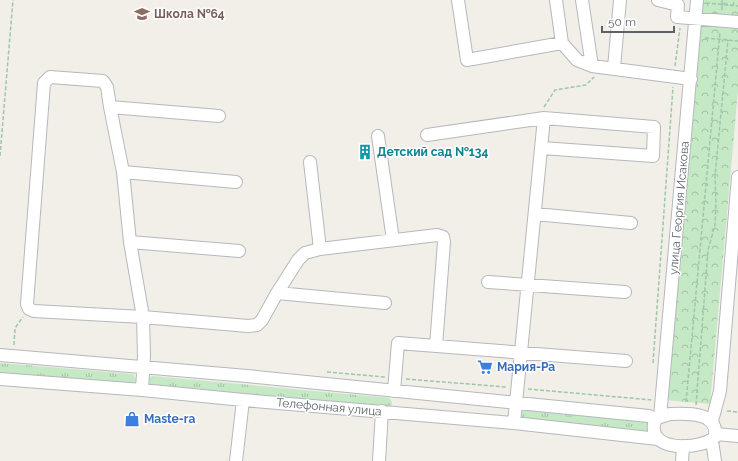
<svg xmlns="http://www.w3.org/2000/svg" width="738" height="461" viewBox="0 0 738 461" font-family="Raleway,sans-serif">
<defs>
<pattern id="grass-tufts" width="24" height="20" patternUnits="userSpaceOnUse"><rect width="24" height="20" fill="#c5e8c5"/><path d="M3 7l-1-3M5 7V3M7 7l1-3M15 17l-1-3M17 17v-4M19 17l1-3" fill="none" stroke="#a3c0a4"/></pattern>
<pattern id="forest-crowns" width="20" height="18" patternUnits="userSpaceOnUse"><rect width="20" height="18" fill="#c5e8c5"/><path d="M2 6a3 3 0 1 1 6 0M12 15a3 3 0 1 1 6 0" fill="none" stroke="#a3c0a4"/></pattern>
</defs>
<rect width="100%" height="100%" fill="#f1efe8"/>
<path fill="url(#grass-tufts)" d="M0 363 133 374 136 380 133 385 0 373Z
M152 376 390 398 392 403 390 408 151 386 148 381 149 378Z
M524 410 585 414 649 421 648 431 522 418V412Z"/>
<path fill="url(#forest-crowns)" d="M700 0H738V90L710 404 665 400Z"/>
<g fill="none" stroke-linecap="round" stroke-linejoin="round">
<g stroke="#b5b8bc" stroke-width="14">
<path id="minor" d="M458 0 467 60 562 43
M556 0 562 43 577 60 592 66 691 79
M582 0 592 66
M658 0 678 5 677 17 738 22
M614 68 620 0
M110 107 123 172 130 242 143 317 248 326 257 325 262 320 277 293 298 260 305 253 320 249 437 235 443 237 444 242 436 346
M427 135 544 118 654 127 653 156 542 148
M378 136 393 240
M310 162 320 249
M123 172 236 182
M535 214 631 223
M130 242 239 251
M488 282 625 292
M277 293 385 303
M0 355 247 376 649 416 656 420
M0 379 142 390 243 400 514 423 658 439
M142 390 144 356 143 317 34 311 29 309 27 304 44 83 50 77 103 81 107 87 110 107 219 116
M394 391 398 343 626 361
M670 414C687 413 719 412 715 437 703 449 656 452 654 430 653 425 654 422 657 418Z
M660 417 697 0
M712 421 720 391 738 177
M514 423 544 118
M716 434 738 436
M712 440 715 461
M236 461 243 400
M379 461 382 411
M682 461 683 446"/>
</g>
<path stroke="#9cc7a9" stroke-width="1.5" stroke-dasharray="4 2" stroke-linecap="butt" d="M706 3 738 6
M733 6 734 0
M722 10V0
M705 38 738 41
M675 66 680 28
M544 107 555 90 586 85 594 77
M0 156 13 0
M14 345 15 328 23 317
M653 363 673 87
M327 372 385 377
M406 379 506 387
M528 389 652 400
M686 402 720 32
M696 405 708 250 715 225 716 202 715 176 728 40
M727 411 738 412"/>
<use href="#minor" stroke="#fff" stroke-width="12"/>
</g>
<defs>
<g id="school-bare" transform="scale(1.2)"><path d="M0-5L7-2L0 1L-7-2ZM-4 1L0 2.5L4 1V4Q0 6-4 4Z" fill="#8d6e63" stroke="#fff" stroke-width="2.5" paint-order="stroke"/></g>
<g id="building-bare" transform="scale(1.2)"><path d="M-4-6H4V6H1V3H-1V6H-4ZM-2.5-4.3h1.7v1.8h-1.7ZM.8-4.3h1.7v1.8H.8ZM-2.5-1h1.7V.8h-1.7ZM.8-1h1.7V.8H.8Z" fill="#0f9aa8" stroke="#fff" stroke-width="2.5" paint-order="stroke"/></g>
<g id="supermarket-bare" transform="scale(1.2)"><path d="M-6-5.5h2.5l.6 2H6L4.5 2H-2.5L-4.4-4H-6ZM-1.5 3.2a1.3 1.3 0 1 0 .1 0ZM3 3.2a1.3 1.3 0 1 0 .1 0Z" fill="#3f7fe0" stroke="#fff" stroke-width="2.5" paint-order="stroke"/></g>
<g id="shop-bare" transform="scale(1.2)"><path d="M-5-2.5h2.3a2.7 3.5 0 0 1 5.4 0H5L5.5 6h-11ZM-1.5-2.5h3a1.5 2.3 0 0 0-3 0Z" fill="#3f7fe0" stroke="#fff" stroke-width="2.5" paint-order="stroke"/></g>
</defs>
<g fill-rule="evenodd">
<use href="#school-bare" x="142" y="14"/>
<use href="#building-bare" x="365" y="152"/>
<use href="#supermarket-bare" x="485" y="367"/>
<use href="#shop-bare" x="132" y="419"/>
</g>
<g text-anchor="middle" stroke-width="3" stroke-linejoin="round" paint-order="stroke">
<g font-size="12" font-weight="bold" fill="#785e54" stroke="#fff" text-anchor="start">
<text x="154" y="18">Школа №64</text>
</g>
<g font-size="12" font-weight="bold" fill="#0d838f" stroke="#fff" text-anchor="start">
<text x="377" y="156">Детский сад №134</text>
</g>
<g font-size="12" fill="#5f6368" stroke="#fff">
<text transform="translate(679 208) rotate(-85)" y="4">улица Георгия Исакова</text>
<text transform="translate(329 407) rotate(5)" y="4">Телефонная улица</text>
</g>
<g font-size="12" font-weight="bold" fill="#366cbe" stroke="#fff" text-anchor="start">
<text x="497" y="371">Мария-Ра</text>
<text x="144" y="423">Maste-ra</text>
</g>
</g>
<path d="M602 26v6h72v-6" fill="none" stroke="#5f6368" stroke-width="2"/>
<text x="608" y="26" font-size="12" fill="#5f6368" stroke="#ffffff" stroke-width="3" paint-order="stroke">50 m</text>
</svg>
